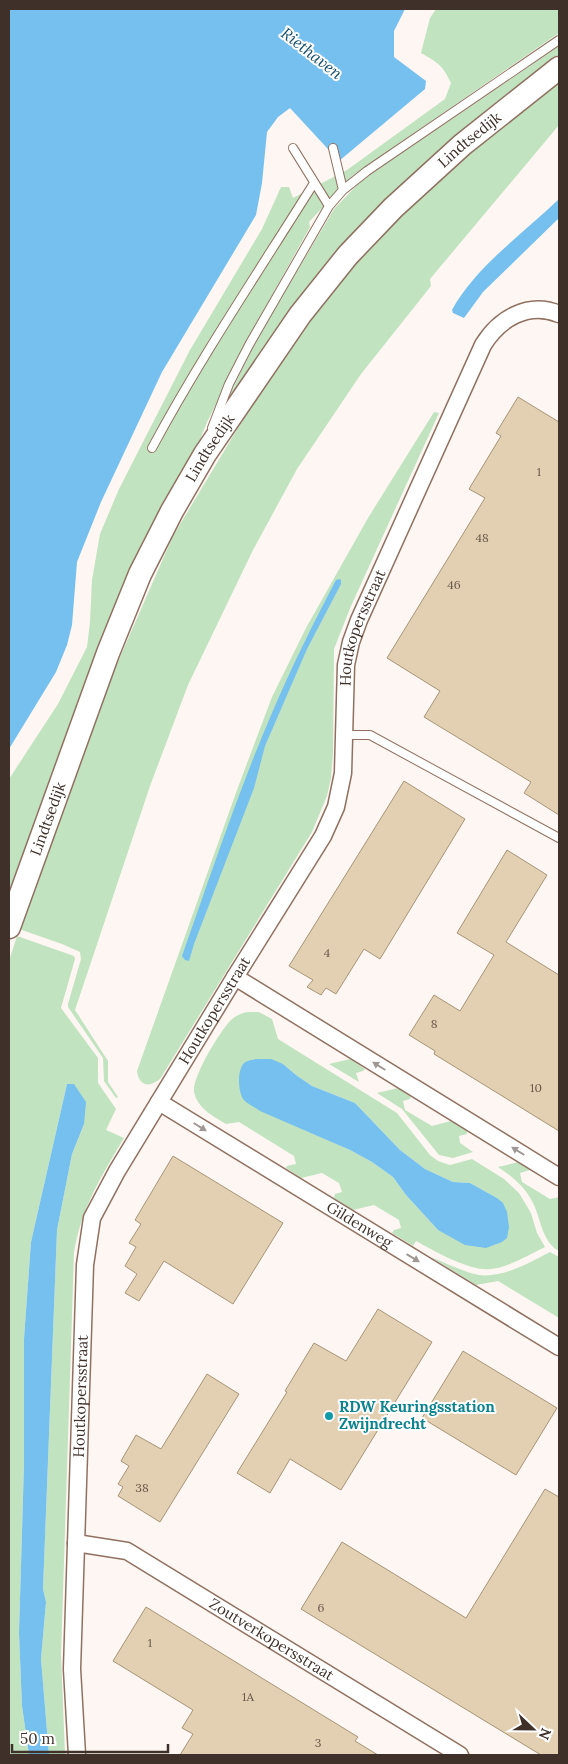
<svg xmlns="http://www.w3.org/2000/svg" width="568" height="1764" viewBox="0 0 568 1764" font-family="Lora,serif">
<rect width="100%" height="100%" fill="#fdf6f2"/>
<path fill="#c1e3bf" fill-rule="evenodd" d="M436 9H559V33L352 176 309 222 310 227 261 315 208 420 9 904V779L58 704 87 647 90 622 92 580 100 534 119 489 190 350 262 229 281 187H289L293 198 347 170 445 99 451 83C442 64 438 63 421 53L430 18Z
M559 46V58L442 154 223 415 226 402 257 339 334 209 361 181Z
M559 78V125L430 279 431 286 361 374 297 469 253 550 188 685 150 786 75 1010 108 1061V1082L118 1097 116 1098 104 1081 103 1058 68 1007V1004L81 959 80 952 62 944 19 929 89 728 173 536 259 393 327 295 371 242 430 185Z
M434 412 439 413 351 606 334 649 333 753 331 778 327 796 312 832 160 1079C149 1088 139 1086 137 1071L237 790 272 697 306 628 368 518Z
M17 936 74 956 75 959 61 1008 98 1058V1083L116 1109 106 1130 124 1138C101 1177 81 1208 74 1253L61 1655 65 1755H49L41 1659 46 1602 43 1589 57 1230 72 1154 84 1124 67 1084 31 1242 24 1339V1464L19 1633 22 1706 29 1755H9V961Z
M248 1012H259L272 1019 278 1039 397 1113 430 1155 438 1161 450 1165 472 1159 504 1179 519 1193 531 1213 537 1233 545 1247C528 1255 510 1267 491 1269 471 1272 434 1251 416 1241L413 1246 392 1233 394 1230 401 1228 399 1220 374 1205 353 1210 334 1198 335 1194 342 1192 339 1183 322 1173 301 1178 286 1168 287 1166 296 1164 294 1156 239 1122 226 1124C213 1116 198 1109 194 1092 192 1077 220 1031 231 1020 235 1016 241 1013 248 1012ZM283 1064 296 1075 312 1086 355 1103 400 1150 425 1169 453 1182 470 1183 497 1198 507 1238 494 1245 438 1230 406 1195 393 1177 372 1162 350 1150 287 1122Z
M350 1059 365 1069 363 1071 356 1073 359 1082 329 1064Z
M398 1088 411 1097 410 1099 403 1101 405 1110 432 1126 451 1121 467 1131V1134L459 1136 460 1143 473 1152 453 1158 439 1155 402 1109 377 1093Z
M519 1162 530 1170 520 1173 522 1182 550 1199 559 1197V1251C542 1242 541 1219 533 1203 525 1187 513 1177 498 1167Z
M550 1252 559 1257V1318L498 1281 476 1285 431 1257C446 1263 463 1272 479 1275 503 1278 529 1263 550 1252Z"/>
<path fill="#75c0ee" d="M9 9H405L394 31V57L426 81 425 89 339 161 290 108 278 117 267 132 262 183 256 215 162 372 101 502 77 562 72 625 67 645 56 672 9 749Z
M559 199V218L483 292 464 318 453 313 452 310C476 266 524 233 559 199Z
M339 579 341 580V584L307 649 265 746 254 788 194 944 189 961 185 960 182 956C211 874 238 792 272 713 291 668 313 624 336 580Z
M256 1059H271L283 1064 296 1075 312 1086 355 1103 400 1150 425 1169 453 1182 470 1183 497 1198 503 1203 507 1212 509 1227 507 1238 502 1242 486 1248 465 1245 438 1230 406 1195 393 1177 372 1162 350 1150 260 1111C255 1107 247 1104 243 1099 238 1090 237 1071 244 1063 248 1060 252 1060 256 1059Z
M67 1084H74L86 1102 84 1124 72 1154 57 1230 43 1589 46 1602 41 1659 49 1755H29L22 1706 19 1633 24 1464V1339L31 1242Z"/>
<path fill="#e3cfb1" stroke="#a79578" d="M518 397 559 422V815L524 793 531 782 424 717 440 691 387 658 485 498 469 489 501 436 496 433Z
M404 781 465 819 380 959 364 949 336 994 326 988 321 995 307 987 313 980 289 966Z
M507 850 547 875 506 942 559 975V1131L434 1054 435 1051 409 1035 434 995 460 1011 494 955 457 933Z
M173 1156 283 1223 233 1304 164 1261 139 1301 125 1293 137 1274 125 1266 136 1247 129 1243 141 1224 135 1220Z
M378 1309 432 1342 341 1490 290 1459 270 1493 237 1473 287 1392 285 1391 314 1343 346 1361Z
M463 1351 557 1408 516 1475 422 1418Z
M207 1374 239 1394 160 1522 118 1496 123 1487 118 1484 129 1466 121 1461 136 1435 161 1449Z
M545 1489 559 1497V1755H541L301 1609 342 1542 466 1618Z
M146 1607 358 1737 355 1741 378 1755H180L193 1734 182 1728 193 1710 113 1661Z"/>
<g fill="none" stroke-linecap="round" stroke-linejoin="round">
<g stroke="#907161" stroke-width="10">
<path id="lane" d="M293 148 329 206
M333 148 343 190
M212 428 229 384 249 345 329 206 343 190 367 171 559 40
M152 448C201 357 259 271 314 183
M344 735H370L559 838"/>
</g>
<g stroke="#907161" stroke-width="19">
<g id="street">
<path d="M235 977 559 1177"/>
<path id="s1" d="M159 1102 559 1347"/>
<path id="s2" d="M76 1543 127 1551 460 1755"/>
<path id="s3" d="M77 1755 72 1669 85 1265 92 1218 117 1171 235 977 323 836 336 807 343 773 346 665 351 642 359 620 483 345C499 319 528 301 559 314"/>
</g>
</g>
<g stroke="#907161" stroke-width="25">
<g id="secondary">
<path id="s4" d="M9 927 108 653 140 574 172 511 205 454 300 315 348 255 393 208 462 145 559 68"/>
</g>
</g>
<use href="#lane" stroke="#fff" stroke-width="8"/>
<use href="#street" stroke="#fff" stroke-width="16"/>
<use href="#secondary" stroke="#fff" stroke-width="22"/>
</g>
<defs><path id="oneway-solid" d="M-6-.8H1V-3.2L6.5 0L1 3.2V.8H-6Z" transform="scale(1.25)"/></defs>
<g fill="#9f9894">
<use href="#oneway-solid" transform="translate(379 1066) rotate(-148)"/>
<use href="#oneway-solid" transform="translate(200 1127) rotate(32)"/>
<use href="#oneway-solid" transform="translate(518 1151) rotate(-148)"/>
<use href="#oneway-solid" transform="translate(413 1258) rotate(31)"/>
</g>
<circle fill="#0f9aa8" stroke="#fff" stroke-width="2" cx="329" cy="1416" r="5"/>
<g text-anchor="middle" stroke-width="4" stroke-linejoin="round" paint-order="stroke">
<g font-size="12" fill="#68584c">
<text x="539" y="476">1</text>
<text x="482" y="542">48</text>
<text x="454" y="589">46</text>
<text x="327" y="957">4</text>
<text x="434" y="1028">8</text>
<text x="536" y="1092">10</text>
<text x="142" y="1492">38</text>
<text x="321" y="1612">6</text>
<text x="150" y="1647">1</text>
<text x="248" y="1701">1A</text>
<text x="318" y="1747">3</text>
</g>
<g font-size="15" fill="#3f312a" stroke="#fff">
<text dy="5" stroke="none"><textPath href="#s4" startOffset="926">Lindtsedijk</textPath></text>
<text dy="5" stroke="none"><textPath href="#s4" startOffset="521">Lindtsedijk</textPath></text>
<text dy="5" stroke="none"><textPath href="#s3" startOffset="1199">Houtkopersstraat</textPath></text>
<text dy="5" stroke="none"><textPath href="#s4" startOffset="115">Lindtsedijk</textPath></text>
<text dy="5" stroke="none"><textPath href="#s3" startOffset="779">Houtkopersstraat</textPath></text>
<text dy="5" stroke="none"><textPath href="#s1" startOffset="235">Gildenweg</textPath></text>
<text dy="5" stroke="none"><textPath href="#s3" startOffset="359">Houtkopersstraat</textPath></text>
<text dy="5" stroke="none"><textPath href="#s2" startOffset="221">Zoutverkopersstraat</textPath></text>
</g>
<g font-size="15" font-weight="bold" fill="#0d838f" stroke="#fff" text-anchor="start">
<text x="339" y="1412">RDW Keuringsstation<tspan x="339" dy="17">Zwijndrecht</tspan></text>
</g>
<g font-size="16" font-style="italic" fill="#154f6e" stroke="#fff">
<text transform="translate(312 53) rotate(38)" y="6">Riethaven</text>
</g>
</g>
<rect width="568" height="1764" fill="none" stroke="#3f312a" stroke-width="20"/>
<g transform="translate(533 1729) rotate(112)" stroke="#ffffff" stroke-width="4" paint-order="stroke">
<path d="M0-4L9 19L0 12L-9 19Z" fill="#3f312a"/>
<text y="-8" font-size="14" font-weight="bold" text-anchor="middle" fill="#3f312a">N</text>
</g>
<path d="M12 1744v8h156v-8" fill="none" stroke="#3f312a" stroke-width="2.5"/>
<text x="20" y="1744" font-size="15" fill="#3f312a" stroke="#ffffff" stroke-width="4" paint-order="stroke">50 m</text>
</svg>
